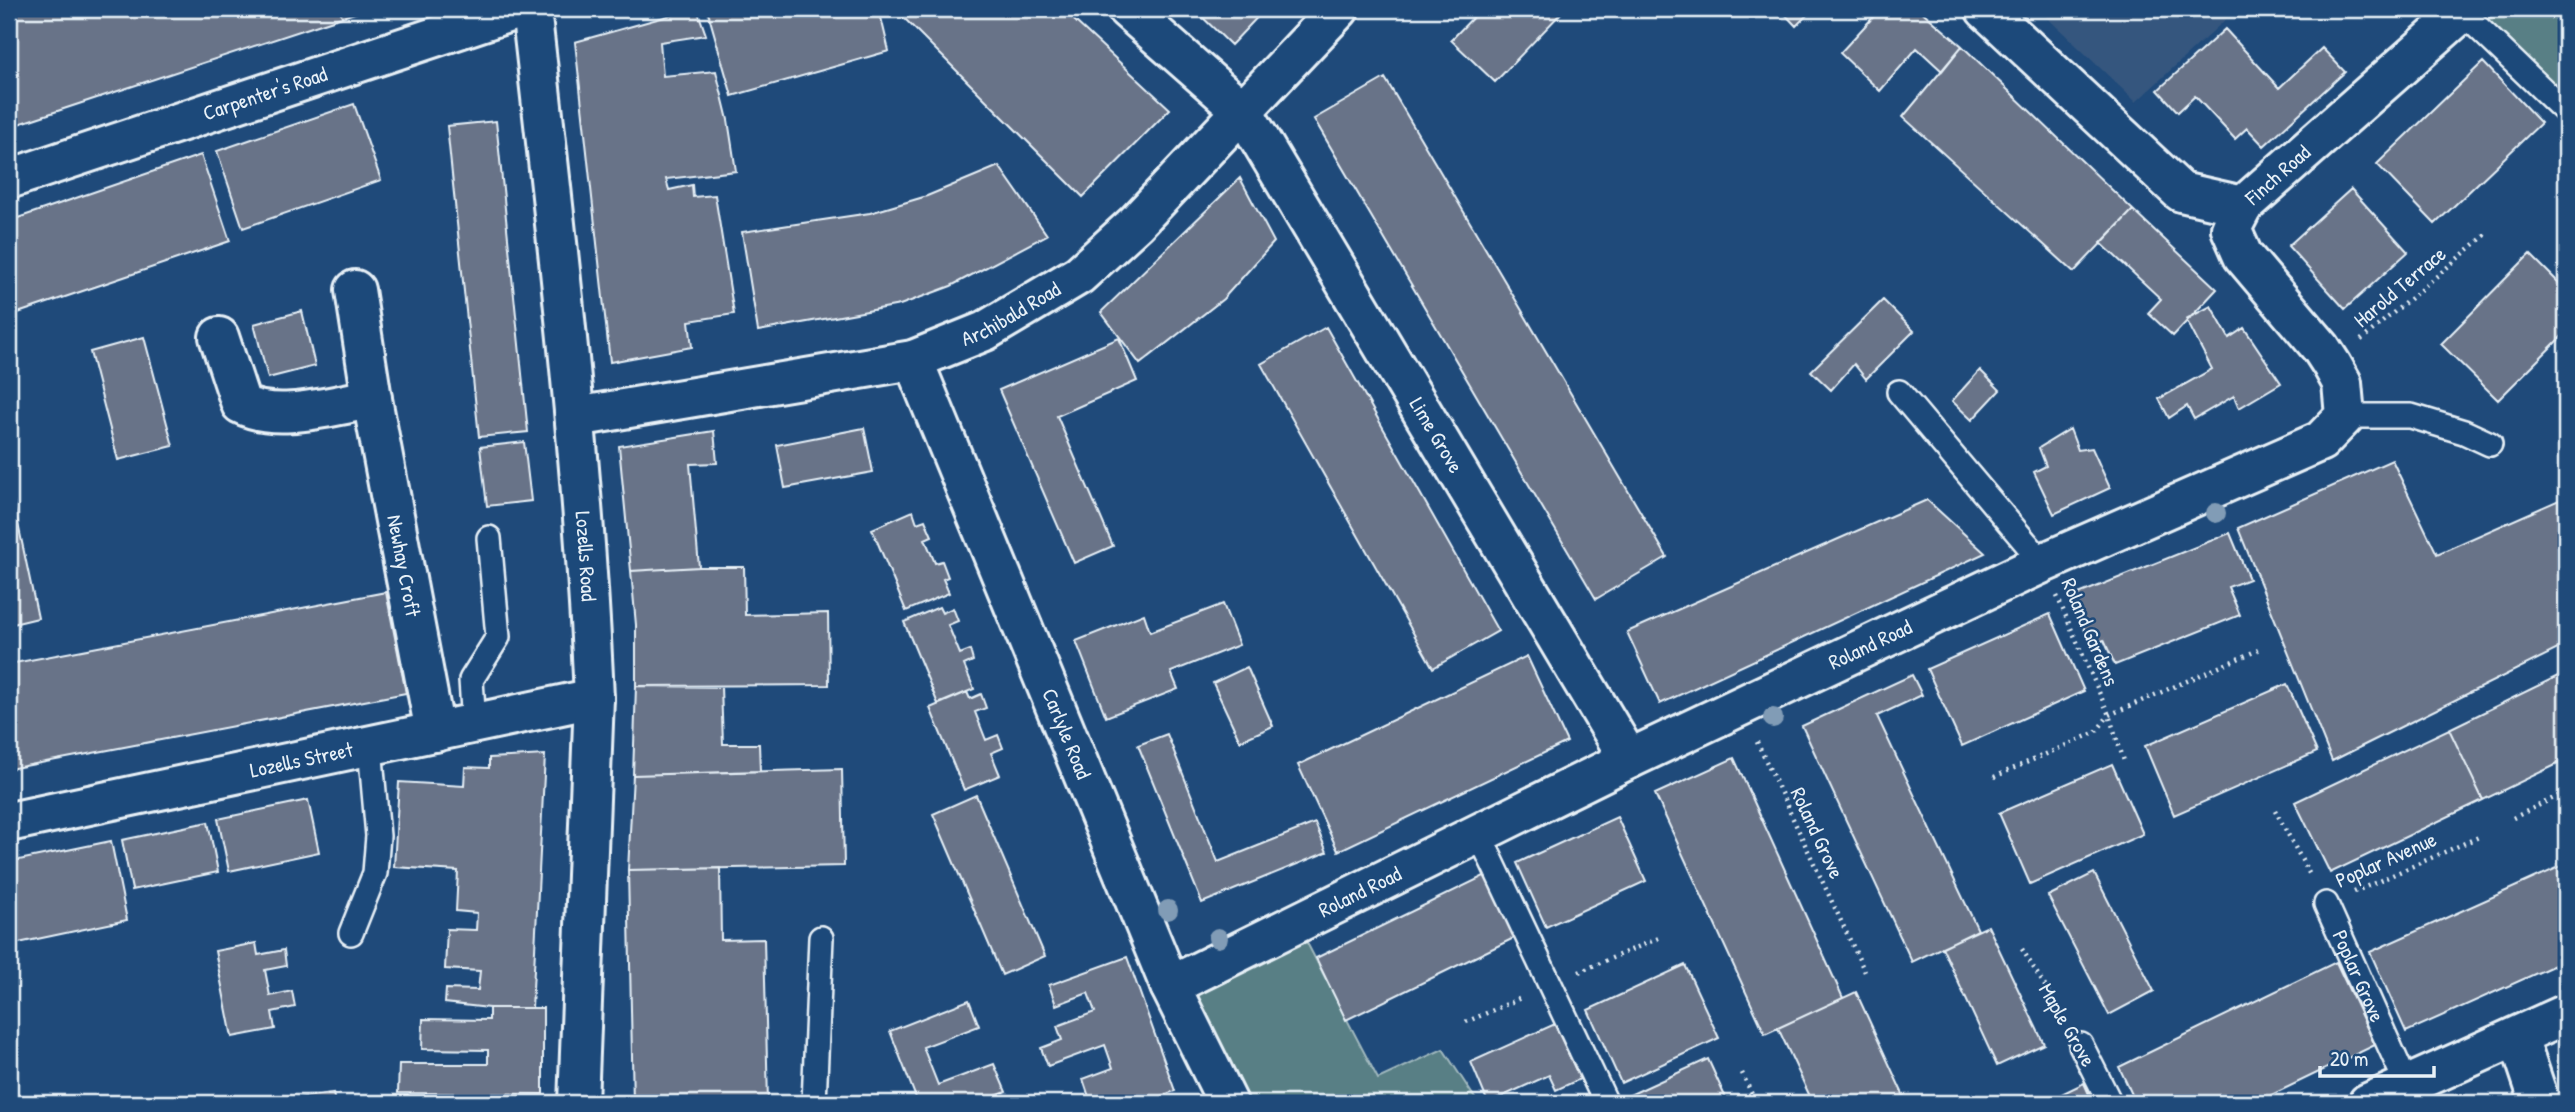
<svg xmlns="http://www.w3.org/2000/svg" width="2575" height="1112" viewBox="0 0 2575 1112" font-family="'Patrick Hand',sans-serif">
<rect width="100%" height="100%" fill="#1f4a7a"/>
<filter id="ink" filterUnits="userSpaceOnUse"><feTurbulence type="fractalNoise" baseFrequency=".0143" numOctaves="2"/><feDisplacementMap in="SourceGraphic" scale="14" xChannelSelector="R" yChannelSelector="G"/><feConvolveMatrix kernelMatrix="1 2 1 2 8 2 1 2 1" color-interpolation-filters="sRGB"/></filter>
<g filter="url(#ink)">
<path fill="#35567e" d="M2038 9H2237L2136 102Z"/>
<path fill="#587f85" stroke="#a0b8be" stroke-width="2" d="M2500 9H2566V107L2484 23Z
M1305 939 1378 1079 1443 1049 1478 1103H1250L1192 990Z"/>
<path fill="#687388" stroke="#e8f1f8" stroke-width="2" d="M9 9H340L342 17 9 127Z
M340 9H368L342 17Z
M693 9H697L706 35 660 42 663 76 716 71 728 120 736 171 666 179 669 190 692 185 693 197 715 195 734 314 689 321 692 347 610 362 575 42Z
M707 9H879L889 51 732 96Z
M897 9H1062L1170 109 1083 197 896 10Z
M1194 9H1265L1231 45Z
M1481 9H1565L1495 82 1451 40Z
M1780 9H1813L1796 26Z
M1871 9H1919L1962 46 1942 71 1917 48 1880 91 1840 53 1876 14Z
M2225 29 2279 88 2322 48 2345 72 2264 146 2247 128 2235 139 2195 96 2178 112 2158 90Z
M1962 46 2133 210 2074 272 1903 117Z
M2483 62 2541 123 2435 224 2377 164Z
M1385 78 1667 557 1596 599 1314 119Z
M354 104 381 180 243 228 217 151Z
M496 121 528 432 479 437 447 126Z
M201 155 230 241 9 316V221Z
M999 166 1047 235 951 286 900 305 758 331 742 232 870 213 927 196Z
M1240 178 1274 242 1223 299 1140 364 1101 312Z
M2351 189 2408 252 2345 309 2288 246Z
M2133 210 2217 289 2173 336 2148 313 2161 299 2101 243Z
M2530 254 2566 290V332L2498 400 2441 344Z
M1883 300 1914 331 1866 379 1854 364 1831 390 1811 371Z
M2211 306 2229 338 2244 328 2281 383 2239 408 2234 396 2194 419 2187 406 2169 418 2159 399 2212 369 2186 319Z
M302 311 315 366 268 378 254 324Z
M1326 327 1498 631 1433 668 1261 364Z
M144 337 173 446 118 460 90 352Z
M1119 338 1137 381 1057 416 1113 546 1074 563 999 390Z
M1980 370 2000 390 1972 420 1952 401Z
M864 428 873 472 785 488 777 445Z
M2070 429 2078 450 2092 448 2110 488 2054 514 2034 472 2046 466 2039 448Z
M714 431 717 463 690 464 699 567 631 571 619 446Z
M524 442 531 501 487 506 480 447Z
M2392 460 2437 554 2566 497V645L2332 761 2238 528Z
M9 481 38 618 9 625Z
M1927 500 1985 553 1660 704 1627 632Z
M913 511 917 523 925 520 932 536 925 539 935 563 942 561 948 577 943 579 949 593 906 611 872 529Z
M2230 533 2249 579 2228 587 2240 615 2115 665 2104 640 2091 645 2071 597Z
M699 567H744L745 615 828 613 829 685 636 686V625L631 571Z
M386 592 406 693 9 769V664Z
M1223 604 1239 645 1171 672 1178 689 1106 717 1076 641 1144 614 1150 632Z
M939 607 942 613 953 608 958 621 948 625 960 654 970 650 973 661 964 665 974 689 938 704 904 622Z
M2050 614 2084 691 1962 746 1927 669Z
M1527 656 1567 742 1338 851 1298 765Z
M1247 667 1273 726 1240 741 1213 683Z
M2566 672V760L2483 800 2449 729Z
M1912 675 1922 695 1877 716 1978 930 1912 962 1802 726Z
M2287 684 2317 752 2174 815 2145 746Z
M636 686 721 687 723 744H759L760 771 633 775Z
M967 692 970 699 981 694 986 708 975 712 986 740 998 735 1003 748 991 753 1000 775 964 790 930 708Z
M2449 729 2483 800 2330 873 2295 802Z
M1167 734 1218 862 1315 823 1327 852 1202 903 1138 745Z
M545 755 532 1008H489L445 1003 446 989 478 990 480 971 445 969 447 929 476 930 477 913 456 911 458 871 394 867 399 782 464 786 465 767 489 768V758Z
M1734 758 1843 998 1765 1034 1655 794Z
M2112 764 2143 834 2030 884 1999 813Z
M842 769 844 866 628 870 633 775Z
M976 795 1045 956 1002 975 933 814Z
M308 800 319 852 229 871 218 819Z
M1617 817 1646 881 1546 927 1517 863Z
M208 822 218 872 132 890 122 840Z
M111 841 127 920 9 945V862Z
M2566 864V960L2406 1032 2370 952Z
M720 868 721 940 764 939 768 1103H633L628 870Z
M2094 873 2154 991 2109 1015 2048 896Z
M1486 875 1516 937 1346 1020 1316 958Z
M1988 926 2044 1044 1997 1066 1942 947Z
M256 943 258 955 284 950 286 966 265 970 270 996 292 991 295 1007 272 1012 275 1029 232 1037 215 951Z
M1127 957 1175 1091 1141 1103H1126L1125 1099 1114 1103H1091L1083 1079 1113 1068 1105 1045 1048 1066 1041 1048 1062 1040 1057 1026 1095 1012 1088 993 1056 1005 1049 985Z
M2336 962 2375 1045 2255 1103H2136L2119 1067Z
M1685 965 1719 1038 1621 1083 1588 1010Z
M1856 992 1907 1103H1813L1778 1028Z
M969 1000 979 1026 923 1047 938 1085 994 1064 1006 1092 978 1103H918L890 1031Z
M489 1008H543V1094L398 1093 399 1064H488V1050L422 1049 423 1019 489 1020Z
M1555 1024 1580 1079 1556 1090 1549 1075 1488 1103 1471 1062Z
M1708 1059 1728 1103H1624L1621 1099Z
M2084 1083 2093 1103H2043Z
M333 1093 335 1103H264Z"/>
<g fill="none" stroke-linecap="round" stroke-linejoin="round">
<g stroke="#e8f1f8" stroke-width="28">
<g id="service">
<path d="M2462 12 2566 112"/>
<path d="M1899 392 2043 563"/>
<path d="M2345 416H2411L2464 432 2490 444"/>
<path d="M474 725 471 680 498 637 489 538"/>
<path d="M1479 834 1606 1103"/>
<path id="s1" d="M2326 904 2407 1085"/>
<path d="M351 933 375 873 378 836 370 747"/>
<path d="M2081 1045 2110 1103"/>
<path d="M814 1103 821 938"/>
</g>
</g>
<g stroke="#e8f1f8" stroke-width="44">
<g id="minor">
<path id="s2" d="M1127 9 1243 111 1629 759"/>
<path d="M1985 9 2181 192 2243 206"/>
<path id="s3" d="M9 179 519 9"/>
<path id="s4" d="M355 290 372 399 435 732"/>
<path d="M219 337 241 404C277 423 333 405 372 399"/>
<path id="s5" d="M913 360 1170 986 1228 1103"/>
<path id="s6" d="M576 417 913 360 985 331 1079 275 1136 223 1339 9"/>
<path id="s7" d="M9 822 594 698"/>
<path id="s8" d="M1170 986 1629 759 2043 563 2321 441 2345 416 2342 383 2332 365 2321 348 2243 256 2231 229 2243 206 2466 9"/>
<path d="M2518 1037 2540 1103"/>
<path d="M2368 1103 2566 1014"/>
</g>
</g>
<g stroke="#e8f1f8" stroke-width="44">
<g id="secondary">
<path id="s9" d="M531 9C557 238 584 468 594 698L578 1103"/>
</g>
</g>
<path stroke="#e8f1f8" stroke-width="4.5" stroke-dasharray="2 5" stroke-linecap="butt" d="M2361 340 2489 232
M2057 596 2109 715 2124 761
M1757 742 1865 972
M1994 777 2096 732 2109 715 2258 650
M2275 810 2311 877
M2513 818 2566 792
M2354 892 2481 836
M2022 949 2066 1020
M1579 972 1659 938
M1466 1022 1523 997
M1742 1073 1756 1103"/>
<use href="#service" stroke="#1f4a7a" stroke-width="23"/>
<use href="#minor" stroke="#1f4a7a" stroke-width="38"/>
<use href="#secondary" stroke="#1f4a7a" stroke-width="38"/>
</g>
<g fill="#819cb6">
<circle cx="2216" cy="513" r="10"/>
<circle cx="1773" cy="718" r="10"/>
<circle cx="1168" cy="910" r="10"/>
<circle cx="1218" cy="938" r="10"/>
</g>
</g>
<g text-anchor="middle" stroke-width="5" stroke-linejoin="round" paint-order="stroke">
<g font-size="21" fill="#e8f1f8" stroke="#1f4a7a">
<text dy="7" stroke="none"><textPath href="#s3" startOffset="270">Carpenter's Road</textPath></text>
<text dy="7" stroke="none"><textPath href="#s8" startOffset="1605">Finch Road</textPath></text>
<text transform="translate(2400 287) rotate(-40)" y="7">Harold Terrace</text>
<text dy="7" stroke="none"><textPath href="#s6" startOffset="450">Archibald Road</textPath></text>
<text dy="7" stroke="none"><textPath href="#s2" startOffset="532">Lime Grove</textPath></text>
<text dy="7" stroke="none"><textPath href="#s9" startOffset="550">Lozells Road</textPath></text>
<text dy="7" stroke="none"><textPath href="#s4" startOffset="280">Newhay Croft</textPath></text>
<text transform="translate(2090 632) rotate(67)" y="7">Roland Gardens</text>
<text dy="7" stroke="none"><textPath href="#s8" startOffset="779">Roland Road</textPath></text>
<text dy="7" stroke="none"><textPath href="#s5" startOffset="404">Carlyle Road</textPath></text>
<text dy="7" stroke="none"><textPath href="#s7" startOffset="299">Lozells Street</textPath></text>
<text transform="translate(1817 833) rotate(65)" y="7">Roland Grove</text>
<text transform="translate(2386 860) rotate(-24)" y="7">Poplar Avenue</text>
<text dy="7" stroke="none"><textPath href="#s8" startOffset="212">Roland Road</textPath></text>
<text dy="7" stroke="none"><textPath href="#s1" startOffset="79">Poplar Grove</textPath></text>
<text transform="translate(2067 1025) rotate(60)" y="7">Maple Grove</text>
</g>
</g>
<rect width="2575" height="1112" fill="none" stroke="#1f4a7a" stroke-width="35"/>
<rect x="18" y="18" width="2540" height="1077" fill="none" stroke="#e8f1f8" stroke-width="2.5" filter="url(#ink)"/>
<path d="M2320 1066v10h114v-10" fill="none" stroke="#e8f1f8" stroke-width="3.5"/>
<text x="2330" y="1066" font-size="21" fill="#e8f1f8" stroke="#1f4a7a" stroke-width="5" paint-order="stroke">20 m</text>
</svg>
